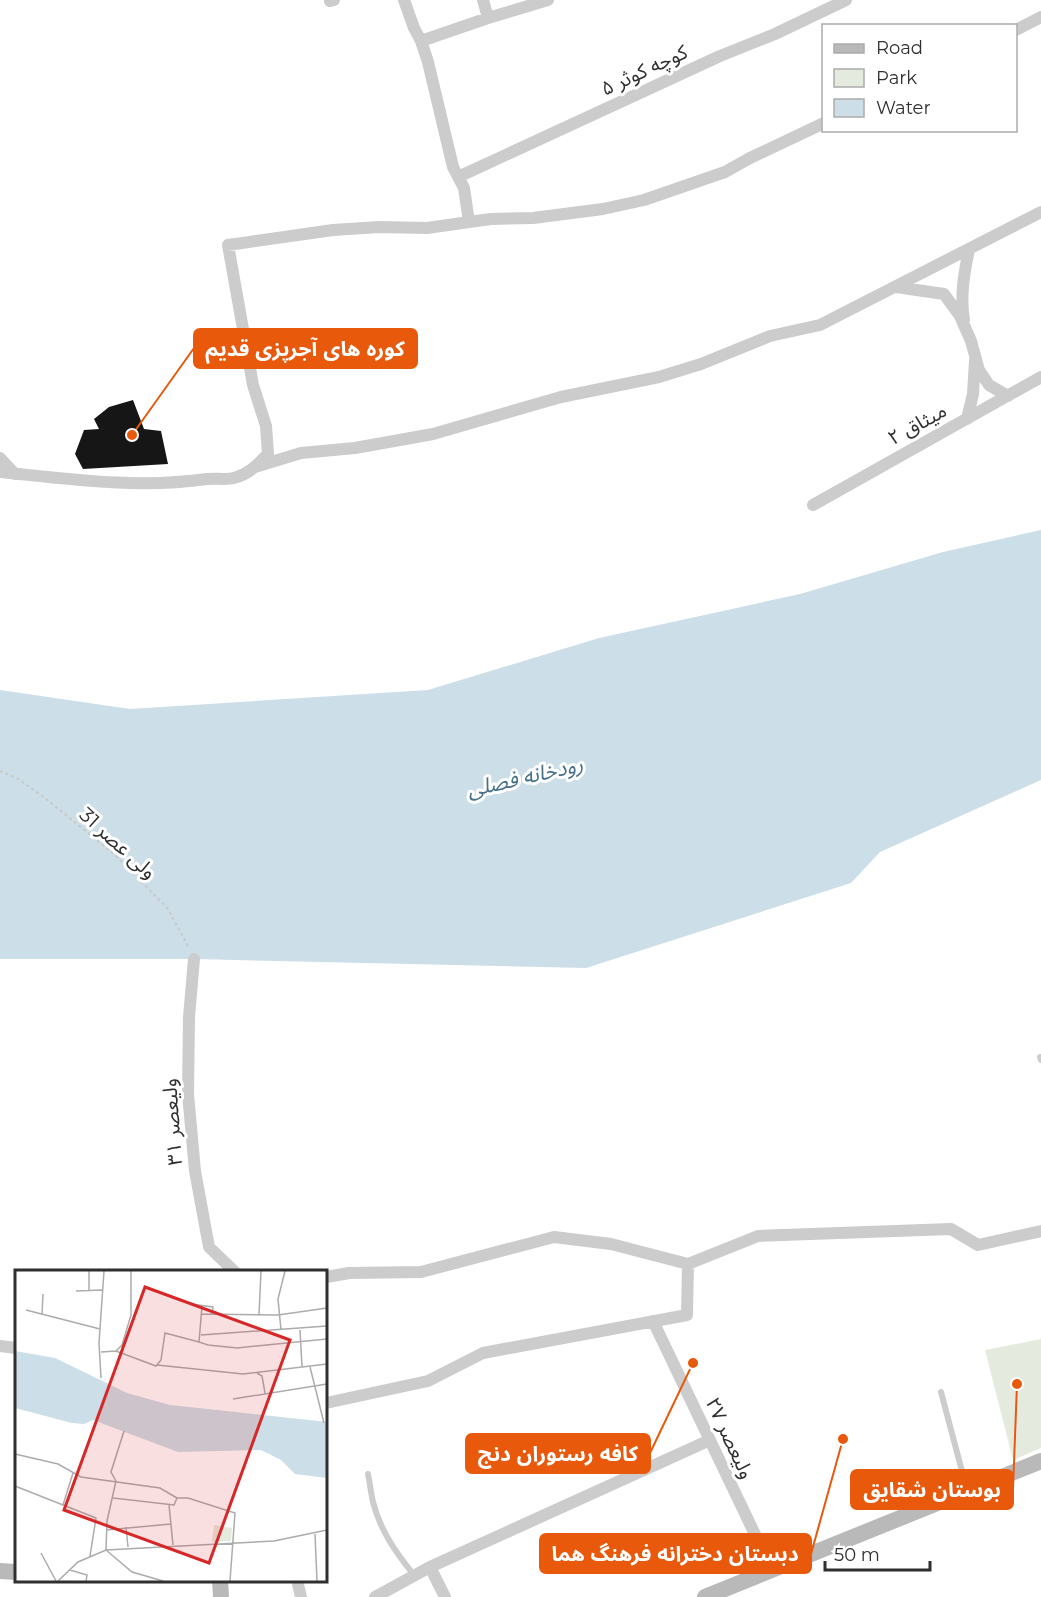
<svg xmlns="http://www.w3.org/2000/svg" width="1041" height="1597" viewBox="0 0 1041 1597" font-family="Montserrat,'Noto Sans Arabic',sans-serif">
<rect width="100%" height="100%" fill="#fff"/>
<path fill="#e5eade" d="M1041 1339V1448L1013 1460 985 1350Z"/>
<path fill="#ccdee8" d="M1041 530V780L880 852 851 883 586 968 194 959H0V690L130 709 428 690 599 638 800 594 943 552Z"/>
<path fill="#161616" d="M133 400 144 429 161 431 168 464 83 469 75 454 84 430 99 429 94 419 109 407Z"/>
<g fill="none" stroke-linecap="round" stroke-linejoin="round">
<path stroke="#c9c9c9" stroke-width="2" stroke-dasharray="3 3" stroke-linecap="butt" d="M0 771 17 778 45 798 114 854 168 909 189 948"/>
<path stroke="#ccc" stroke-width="6" d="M1040 1057 1041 1060
M941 1392 967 1490
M368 1474C370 1484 371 1493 373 1502 380 1530 396 1553 414 1575"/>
<path stroke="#ccc" stroke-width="12" d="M404 0 414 28 421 41 428 62 453 167 464 188 469 222 491 219 533 218 603 209 644 200 725 172 750 158 824 123
M483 0 488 18
M330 1 334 0
M1016 30 1041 17
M421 41 488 18 548 0
M458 177 720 56 775 34 846 0
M896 287 944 294 960 316 971 341 979 370 989 385 1008 396
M964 320C960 296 964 274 969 249
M967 419 973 394 975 360
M0 458 15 474
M255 467 301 453 355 448 433 434 561 397 659 377 701 364 770 336 820 325 1041 212
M0 472C69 479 137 489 207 479 216 478 226 480 234 478 249 474 257 465 268 454L266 426 253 385 228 245 333 230 379 227 427 228 469 222
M813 505 1041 377
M194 959 189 1017 188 1094 195 1171 209 1247 235 1272
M326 1277 349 1273 421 1272 554 1237 611 1244 688 1264
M653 1321 772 1570
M0 1346 16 1348
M326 1403 428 1381 483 1353 687 1315 688 1264 758 1236 951 1229 978 1245 1041 1231
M430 1567 445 1597
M297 1580 301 1597
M375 1597 430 1567 710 1440"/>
<path stroke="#b9b9b9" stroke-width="16" d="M0 1571 16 1572
M220 1580 221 1597
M705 1597 1041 1461"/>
</g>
<g text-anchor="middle" stroke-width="6" stroke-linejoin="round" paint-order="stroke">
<g font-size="20" fill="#2f2f2f" stroke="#fff">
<text transform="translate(644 70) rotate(-25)" y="7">کوچه کوثر ۵</text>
<text transform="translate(917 424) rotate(-29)" y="7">میثاق ۲</text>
<text transform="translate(118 843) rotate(42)" y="7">ولی عصر 31</text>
<text transform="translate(172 1122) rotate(-94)" y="7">ولیعصر ۳۱</text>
<text transform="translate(730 1438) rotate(65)" y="7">ولیعصر ۲۷</text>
</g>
<g font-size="21" font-style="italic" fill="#447089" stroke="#fff">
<text transform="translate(525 777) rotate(-13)" y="7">رودخانه فصلی</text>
</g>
</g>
<g transform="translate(15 1270)">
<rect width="312" height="312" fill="#fff"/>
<path d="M199 255 217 258 216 271 197 272Z" fill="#e5eade"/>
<path d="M0 81 40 88 112 123 155 135 312 152V208L280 204 266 190 246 180 163 182 78 150 69 154 57 153 0 138Z" fill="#ccdee8"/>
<path fill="none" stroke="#acacac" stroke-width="1.5" d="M74 1V21M61 21 87 20M176 34 198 37 197 45M187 36 184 72 193 75 222 78 312 69M11 40 85 59M187 44 263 45 312 38M27 45 28 24M244 45 246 1M266 60 263 29 270 1M285 60 287 97M186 65 312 56M101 81 107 75 116 45V1M86 82 101 81 141 96 146 90 150 63 184 72M142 95 228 104 312 94M295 97 309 153M242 103 247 106 250 123M86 108 84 73 89 1M218 129 312 114M109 161 96 202 101 211 92 251 91 280 117 302 148 311M0 184 43 194 66 207 145 218 162 228M0 216 81 248 75 286M98 228 159 235 162 228H173L220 243 215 311M48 235 58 203M154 235 158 275M111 257 113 277M91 260 156 254M300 264 302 311M26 283 41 311M55 300 72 305 71 311M43 311 63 292 91 280 259 271 312 260"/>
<path fill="#d62828" fill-opacity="0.15" stroke="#d62828" stroke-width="3" d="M130 17 275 70 194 293 49 240Z"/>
<rect width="312" height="312" fill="none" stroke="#2f2f2f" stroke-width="3"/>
</g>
<path fill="none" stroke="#e8590c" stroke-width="2" d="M132 435L194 348M693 1363L650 1453M1017 1384L1013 1489M843 1439L811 1554"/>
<g fill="#e8590c" stroke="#fff" stroke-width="2">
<circle cx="132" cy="435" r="6"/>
<circle cx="693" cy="1363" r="6"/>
<circle cx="1017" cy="1384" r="6"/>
<circle cx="843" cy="1439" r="6"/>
</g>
<g fill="#e8590c" stroke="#e8590c" stroke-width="2">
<rect x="194" y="329" width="223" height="39" rx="6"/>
<rect x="466" y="1434" width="184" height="39" rx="6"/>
<rect x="851" y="1470" width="162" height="39" rx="6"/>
<rect x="540" y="1534" width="271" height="39" rx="6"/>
</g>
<g font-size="21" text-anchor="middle" font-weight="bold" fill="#fff">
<text x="305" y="356">کوره های آجرپزی قدیم</text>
<text x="558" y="1461">کافه رستوران دنج</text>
<text x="932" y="1497">بوستان شقایق</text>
<text x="675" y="1561">دبستان دخترانه فرهنگ هما</text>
</g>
<rect x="822" y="24" width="195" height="108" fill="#ffffff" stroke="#acacac" stroke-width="1.5"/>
<rect x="834" y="44" width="30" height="9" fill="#b9b9b9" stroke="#acacac" stroke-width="1.5"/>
<text x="876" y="54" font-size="18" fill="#2f2f2f">Road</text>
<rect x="834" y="69" width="30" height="18" fill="#e5eade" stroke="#acacac" stroke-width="1.5"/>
<text x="876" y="84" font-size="18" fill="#2f2f2f">Park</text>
<rect x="834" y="99" width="30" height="18" fill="#ccdee8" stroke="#acacac" stroke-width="1.5"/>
<text x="876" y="114" font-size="18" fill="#2f2f2f">Water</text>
<path d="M825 1561v9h105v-9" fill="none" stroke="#2f2f2f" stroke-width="3"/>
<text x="834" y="1561" font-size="18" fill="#2f2f2f" stroke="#ffffff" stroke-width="4.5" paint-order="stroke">50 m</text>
</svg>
